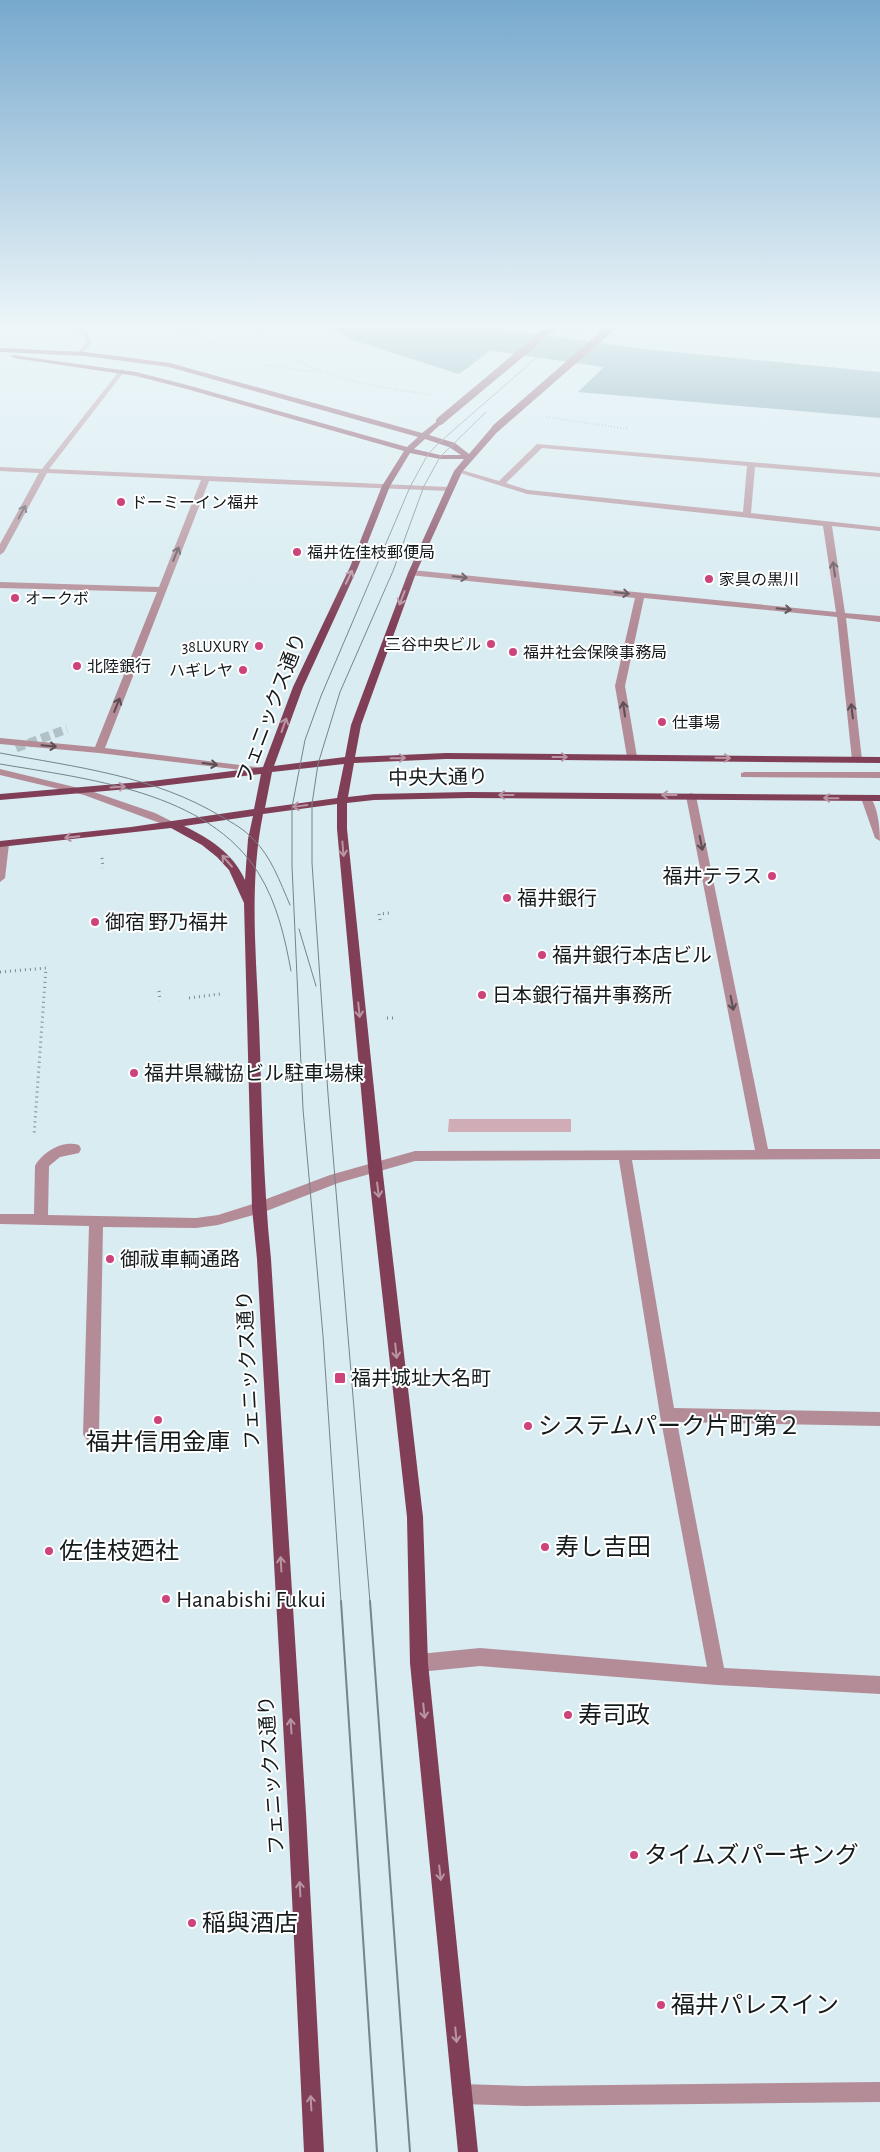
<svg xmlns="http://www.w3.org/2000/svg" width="880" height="2152" viewBox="0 0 880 2152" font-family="'Alegreya Sans','Noto Sans JP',sans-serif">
<rect width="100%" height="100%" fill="#d8ecf1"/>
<path fill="#cfacb6" d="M449 1119H571V1132H448Z"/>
<path fill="#6d99a4" d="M327 325H474L482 330H518L459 374 355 341Z
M614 357 880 376V418L578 392Z"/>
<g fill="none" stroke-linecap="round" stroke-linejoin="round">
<path fill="#6d99a4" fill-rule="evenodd" d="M423 325H473L644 349 880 372V396L644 373 468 347 428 333Z"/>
<path stroke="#b1c2c7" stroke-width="9" stroke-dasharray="9 4.5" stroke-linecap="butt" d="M16 748 67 729"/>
<path stroke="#7c8a8d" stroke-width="2" stroke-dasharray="0.5 2.5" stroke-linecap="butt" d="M164 325 180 329 177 325
M252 325C265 335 277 347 291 356 333 382 383 387 431 395
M197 348 180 329 195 330 231 356
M264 365 322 373
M546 417 629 429"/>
<path stroke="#7c8a8d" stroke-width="3" stroke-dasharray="1 4" stroke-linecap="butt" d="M102 858 103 868
M380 920 379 914 390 913
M0 972 46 968 34 1136
M159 991 160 1001
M189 998 220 994
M387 1018H396"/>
<path fill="#b38c97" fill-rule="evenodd" d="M70 325C81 325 89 332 92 343L82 354 77 353 86 343 84 337Z
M122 369 124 370V372L49 469 449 487 453 489 449 491 209 481 105 748 263 768 267 769V773L99 753 0 744V738L95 747 157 592 0 588V582L159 587 201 480 47 473 4 552 0 555V544L39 473 0 471V467L42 469 120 370Z
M537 444 880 473V477L755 467 751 513 880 527V531L832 526 845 613 880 616V622L846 618 862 760 861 762H853L852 760 837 617 644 598 625 686 637 757 632 760 627 757 615 686 635 598 409 575 408 573 412 570 836 612 823 526 527 494 454 471 458 469 499 481ZM542 448 747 466 743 512 528 490 506 483Z
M0 769 91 791 155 813 177 824 176 826H168L84 795 0 775Z
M745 772H880V778L741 777V773Z
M691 793 696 796 768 1149H880V1159L632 1160 674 1408 880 1412V1426L677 1422 724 1668 880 1676V1694L717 1685 480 1666 419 1672 413 1669 410 1663 413 1657 419 1654 480 1648 707 1667 660 1415 619 1160 415 1161 338 1183 264 1212 218 1225 196 1228 103 1227 99 1434 96 1439 91 1441 86 1439 83 1434 89 1226 0 1224V1214H34L35 1166C43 1152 62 1140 79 1145L81 1149 79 1153 60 1157 49 1166 48 1215 196 1218 218 1215 256 1203 330 1175 415 1151 755 1150 686 796Z
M866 795C878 799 880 830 880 841L875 838 861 798Z
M4 841 9 844 5 878 0 882V842Z
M880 2082V2102L525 2106 462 2104 455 2101 452 2094 455 2087 462 2084 525 2086Z"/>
<path fill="#803f56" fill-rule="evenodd" d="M0 348 85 352 170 363 422 433 440 419 444 421 429 435 455 443 469 454 493 426H499V430L462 472 416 573 361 725 355 757 446 753 880 757V763L446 759 354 763 348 797 374 794 468 792 880 795V801L468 798 374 800 347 803V829L382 1166 423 1517 428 1663 478 2152H458L410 1663 407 1517 368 1166 337 829V804L263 814C249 883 256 954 259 1023 262 1102 263 1181 271 1259L306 1813 324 2152H304L288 1813 257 1259 252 1208 244 903 229 870 217 857 202 845 171 828 0 847V841L131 827 254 809 261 774 152 787 0 800V794L152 781 263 767 293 687 350 567 382 486 404 451 183 388 136 376 14 358 11 356 12 355 136 372 187 385 407 447 418 437 169 367 85 356 0 352ZM425 439 449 447 461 455H440L414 449ZM410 453 440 459H464L454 471 408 573 351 725 345 757 274 766 303 687 358 567 390 486ZM344 764 337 798 265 808 272 772ZM253 816 248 839 245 880C233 853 209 838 184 826Z"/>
<path stroke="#778488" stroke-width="1" d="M548 358 586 325
M0 753C76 767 155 776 222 817 233 823 245 830 253 839 271 856 280 882 290 905
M0 764C87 779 208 791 259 874 277 903 285 938 291 971
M299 929 316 986
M341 1602 323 1336 303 1109 292 866V807L305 740 321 696 410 487 428 454 441 441 574 325
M370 1602 328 1094 312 863V804L318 764 340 692 393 571 424 486 440 457 486 412"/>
<path stroke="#778488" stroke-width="2" d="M341 1601 377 2152
M370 1601 410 2152"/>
<path stroke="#803f56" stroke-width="8" d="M440 421 555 325
M496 428 614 325"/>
</g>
<defs><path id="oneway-shaft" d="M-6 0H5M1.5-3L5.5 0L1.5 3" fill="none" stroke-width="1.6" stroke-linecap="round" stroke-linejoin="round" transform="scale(1.25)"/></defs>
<g stroke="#5c4e54">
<use href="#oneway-shaft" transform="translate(22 512) rotate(-62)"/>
<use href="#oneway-shaft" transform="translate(176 554) rotate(-68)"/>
<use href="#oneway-shaft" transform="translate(834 569) rotate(-98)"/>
<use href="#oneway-shaft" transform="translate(460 577) rotate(6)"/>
<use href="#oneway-shaft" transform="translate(622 593) rotate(6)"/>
<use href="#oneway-shaft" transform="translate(784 609) rotate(6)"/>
<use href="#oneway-shaft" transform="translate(117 705) rotate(-68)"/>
<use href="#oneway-shaft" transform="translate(624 709) rotate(-98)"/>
<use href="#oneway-shaft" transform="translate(852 711) rotate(-97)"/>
<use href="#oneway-shaft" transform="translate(49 746) rotate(5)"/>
<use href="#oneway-shaft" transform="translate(210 764) rotate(7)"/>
<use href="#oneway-shaft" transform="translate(701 843) rotate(79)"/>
<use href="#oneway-shaft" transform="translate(732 1003) rotate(79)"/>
</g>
<g stroke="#b995a2">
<use href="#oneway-shaft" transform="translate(349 577) rotate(-65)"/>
<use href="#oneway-shaft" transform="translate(402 598) rotate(111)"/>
<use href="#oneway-shaft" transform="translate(284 725) rotate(-70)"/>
<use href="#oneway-shaft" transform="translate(560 757)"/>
<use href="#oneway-shaft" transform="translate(398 758) rotate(-1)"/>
<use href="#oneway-shaft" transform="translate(723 758) rotate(1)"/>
<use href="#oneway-shaft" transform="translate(118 787) rotate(-4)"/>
<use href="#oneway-shaft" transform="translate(506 795) rotate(-180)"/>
<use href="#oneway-shaft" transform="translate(669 795) rotate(-180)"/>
<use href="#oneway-shaft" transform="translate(831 798) rotate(-179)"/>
<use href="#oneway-shaft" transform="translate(300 806) rotate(172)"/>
<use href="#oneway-shaft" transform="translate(72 837) rotate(174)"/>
<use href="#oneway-shaft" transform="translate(343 849) rotate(85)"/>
<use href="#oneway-shaft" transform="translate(227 861) rotate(-131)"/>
<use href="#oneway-shaft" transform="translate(359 1010) rotate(84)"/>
<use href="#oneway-shaft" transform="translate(378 1190) rotate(83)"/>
<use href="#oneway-shaft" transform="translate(396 1351) rotate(84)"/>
<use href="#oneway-shaft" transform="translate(281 1564) rotate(-93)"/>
<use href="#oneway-shaft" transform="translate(424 1711) rotate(84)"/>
<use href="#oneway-shaft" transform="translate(291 1726) rotate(-94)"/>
<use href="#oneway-shaft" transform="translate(440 1873) rotate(84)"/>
<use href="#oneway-shaft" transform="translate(300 1889) rotate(-93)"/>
<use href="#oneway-shaft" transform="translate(456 2035) rotate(84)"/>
<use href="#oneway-shaft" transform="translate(311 2103) rotate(-93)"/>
</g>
<linearGradient id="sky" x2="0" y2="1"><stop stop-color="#77a9cd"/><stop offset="0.52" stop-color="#edf6f9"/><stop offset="1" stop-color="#edf6f9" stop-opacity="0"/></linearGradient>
<rect width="880" height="626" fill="url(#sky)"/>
<g fill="#cd437b" stroke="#fff" stroke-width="2">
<circle cx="121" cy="502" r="5"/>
<circle cx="297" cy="552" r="5"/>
<circle cx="709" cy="579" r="5"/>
<circle cx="15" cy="598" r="5"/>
<circle cx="491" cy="644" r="5"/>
<circle cx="259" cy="646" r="5"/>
<circle cx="513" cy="652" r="5"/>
<circle cx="77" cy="666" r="5"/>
<circle cx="243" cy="670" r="5"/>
<circle cx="662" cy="722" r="5"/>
<circle cx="772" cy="876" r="5"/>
<circle cx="507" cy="898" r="5"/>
<circle cx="95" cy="922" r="5"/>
<circle cx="542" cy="955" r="5"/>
<circle cx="482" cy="995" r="5"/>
<circle cx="134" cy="1073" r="5"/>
<circle cx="110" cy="1259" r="5"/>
<rect x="334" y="1372" width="12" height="12" rx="2.5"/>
<circle cx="158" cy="1420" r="5"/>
<circle cx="528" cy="1426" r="5"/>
<circle cx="545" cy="1547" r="5"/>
<circle cx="49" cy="1551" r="5"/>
<circle cx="166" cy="1599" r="5"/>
<circle cx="568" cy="1715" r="5"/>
<circle cx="634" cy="1855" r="5"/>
<circle cx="192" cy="1923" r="5"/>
<circle cx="661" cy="2005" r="5"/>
</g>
<g text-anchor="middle" stroke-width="4" stroke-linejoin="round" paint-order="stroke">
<g font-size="16" fill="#141b1d" stroke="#fff" text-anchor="start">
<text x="131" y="508">ドーミーイン福井</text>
<text x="307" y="558">福井佐佳枝郵便局</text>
<text x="719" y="585">家具の黒川</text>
<text x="25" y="604">オークボ</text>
<text x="481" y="650" text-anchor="end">三谷中央ビル</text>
<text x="249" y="652" text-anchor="end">38LUXURY</text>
<text x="523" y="658">福井社会保険事務局</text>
<text x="87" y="672">北陸銀行</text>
<text x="233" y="676" text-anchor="end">ハギレヤ</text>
<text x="672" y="728">仕事場</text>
</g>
<g font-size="20" fill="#141b1d" stroke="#fff">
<text transform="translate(271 708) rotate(-69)" y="7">フェニックス通り</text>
<text transform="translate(438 777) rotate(-1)" y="7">中央大通り</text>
<text transform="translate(248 1370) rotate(-93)" y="7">フェニックス通り</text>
<text transform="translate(271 1775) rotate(-94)" y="7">フェニックス通り</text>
</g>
<g font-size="20" fill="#141b1d" stroke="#fff" text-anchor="start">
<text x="762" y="883" text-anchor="end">福井テラス</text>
<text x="517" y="905">福井銀行</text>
<text x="105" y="929">御宿 野乃福井</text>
<text x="552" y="962">福井銀行本店ビル</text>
<text x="492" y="1002">日本銀行福井事務所</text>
<text x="144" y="1080">福井県繊協ビル駐車場棟</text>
<text x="120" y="1266">御祓車輌通路</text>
<text x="351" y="1385">福井城址大名町</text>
</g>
<g font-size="24" fill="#141b1d" stroke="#fff" text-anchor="start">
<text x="538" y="1434">システムパーク片町第２</text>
<text x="158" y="1450" text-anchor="middle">福井信用金庫</text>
<text x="555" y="1555">寿し吉田</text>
<text x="59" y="1559">佐佳枝廼社</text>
<text x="176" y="1607">Hanabishi Fukui</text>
<text x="578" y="1723">寿司政</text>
<text x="644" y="1863">タイムズパーキング</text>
<text x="202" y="1931">稲與酒店</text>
<text x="671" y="2013">福井パレスイン</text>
</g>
</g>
</svg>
